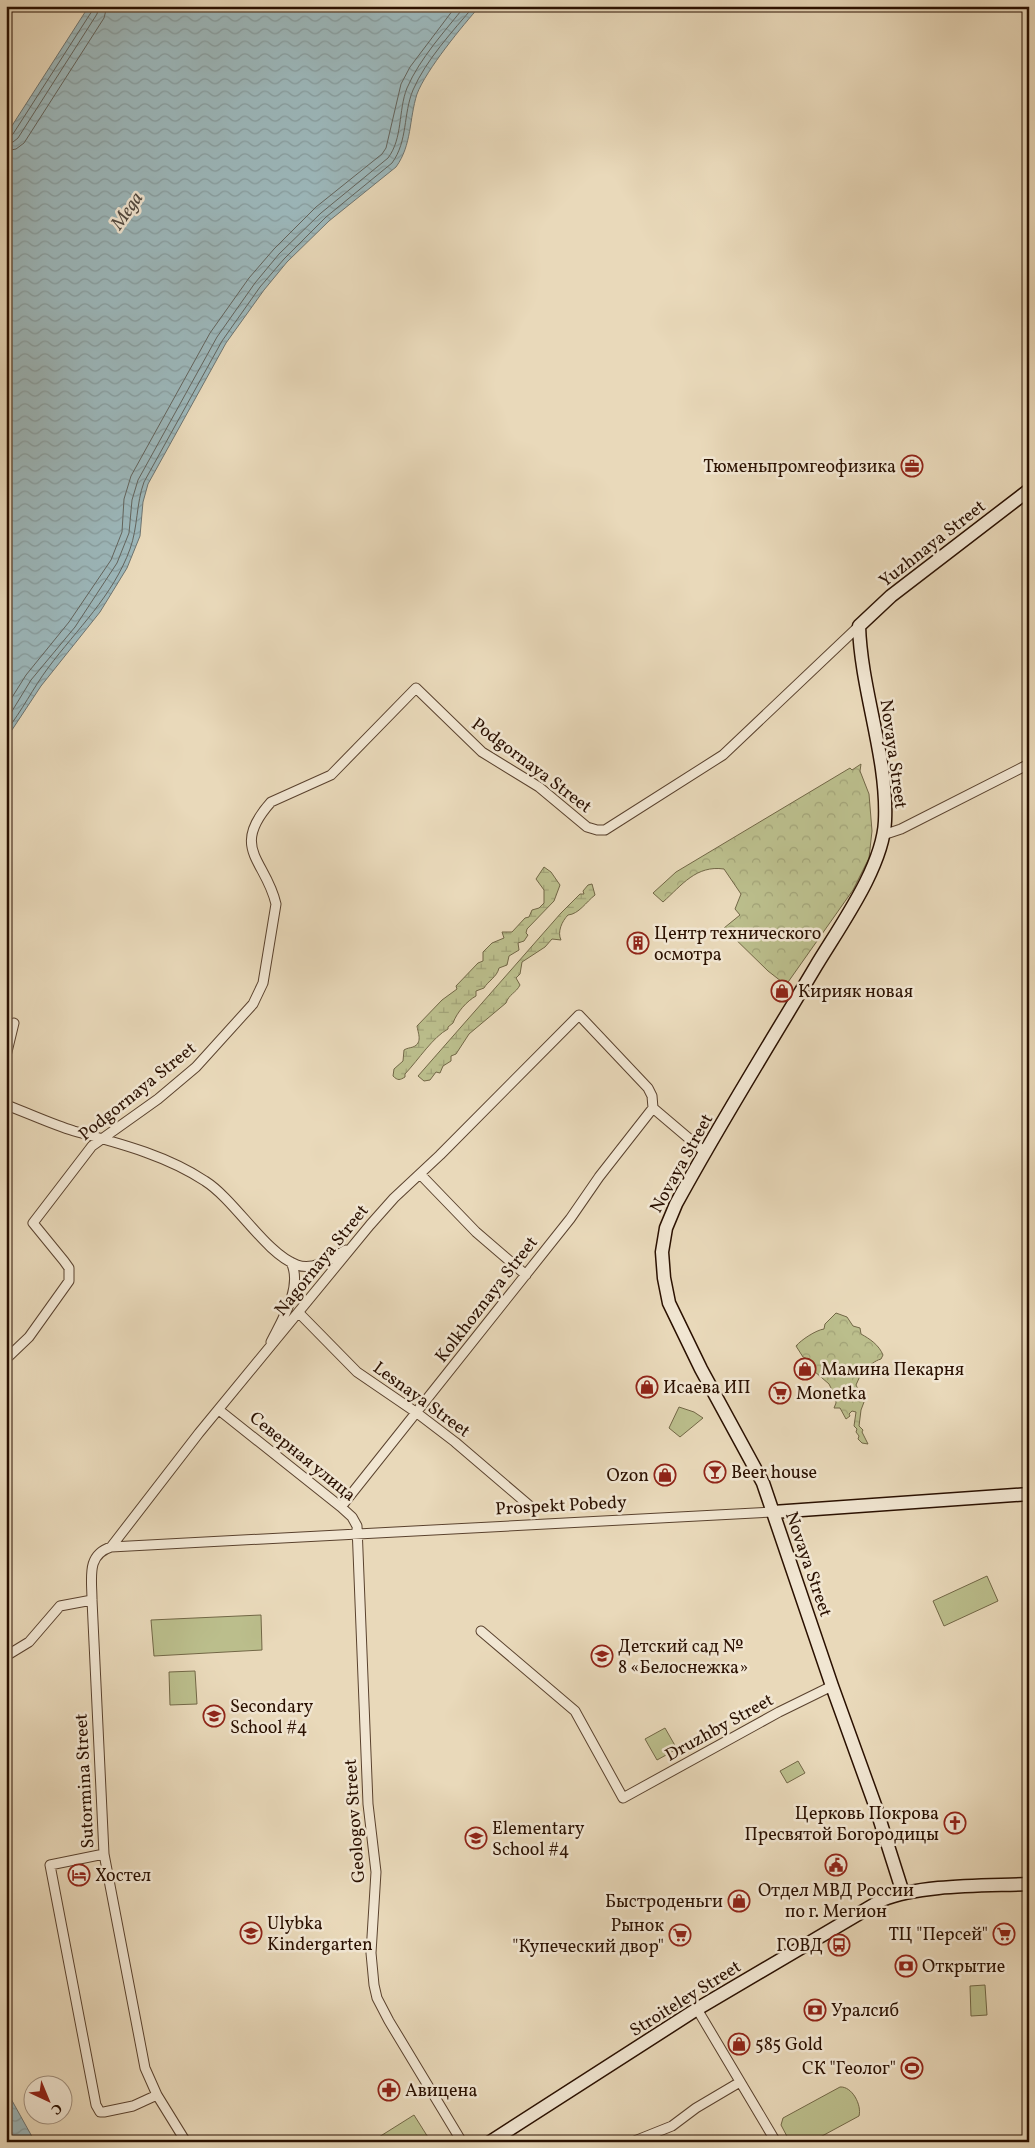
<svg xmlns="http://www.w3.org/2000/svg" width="1035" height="2148" viewBox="0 0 1035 2148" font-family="Vollkorn,serif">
<defs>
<pattern id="forest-crowns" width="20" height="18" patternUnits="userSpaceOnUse" patternTransform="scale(1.25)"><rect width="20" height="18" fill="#bbbe8c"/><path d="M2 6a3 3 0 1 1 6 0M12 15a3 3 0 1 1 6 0" fill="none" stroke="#a1a277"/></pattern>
<pattern id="wetland-marsh" width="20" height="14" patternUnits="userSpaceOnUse" patternTransform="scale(1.25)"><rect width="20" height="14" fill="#bbbe8c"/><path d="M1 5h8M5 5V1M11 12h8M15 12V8" fill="none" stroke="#a1a277"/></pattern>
<pattern id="water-waves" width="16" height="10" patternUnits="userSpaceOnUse" patternTransform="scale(1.25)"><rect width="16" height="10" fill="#9cb7ba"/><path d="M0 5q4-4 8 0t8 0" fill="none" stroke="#879c9e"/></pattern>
</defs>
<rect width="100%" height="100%" fill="#e9d9ba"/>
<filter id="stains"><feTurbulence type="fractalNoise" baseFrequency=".004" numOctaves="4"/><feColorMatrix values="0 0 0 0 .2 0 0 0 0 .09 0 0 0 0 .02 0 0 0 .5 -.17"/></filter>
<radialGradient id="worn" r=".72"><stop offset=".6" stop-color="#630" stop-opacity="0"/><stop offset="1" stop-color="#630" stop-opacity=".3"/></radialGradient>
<path fill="url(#forest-crowns)" stroke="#726746" d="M861 764 860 771 869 794 872 831 869 858 853 890 786 985 768 971 724 928 740 915 735 909 741 894 724 869C696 865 682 885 663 902L653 893 676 872 850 768 852 770Z
M836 1313 847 1317 853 1326 860 1328 861 1334C870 1339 879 1345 883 1355L881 1359C874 1361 871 1365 866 1368L865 1372 860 1376 856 1385 864 1402 861 1410 859 1426 863 1430 862 1432 868 1444 862 1443 858 1439 859 1436 856 1432 857 1429 854 1426 856 1412 852 1411 849 1414 850 1416 846 1419 840 1408H834L836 1403 835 1390H832L829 1384 814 1371 812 1361 803 1357 796 1346C801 1340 816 1330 824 1329L825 1324Z"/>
<path fill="url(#wetland-marsh)" stroke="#726746" d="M544 867 551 872 560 885 554 901 527 929 526 933 528 935 524 941 518 943 519 950 509 956 507 965 499 968C497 977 488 981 484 988L476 991V996C467 1001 457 1012 453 1023L448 1027V1029C433 1037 419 1059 405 1074V1077C400 1080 398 1081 393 1076L394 1069 403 1061 404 1050C407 1048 410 1048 413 1047 423 1043 418 1033 417 1026L442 1000 457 989 456 986 478 963 483 961V952L492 943 504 938 502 932H512L525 918 529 917 532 910 539 908 544 903V890L536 879Z
M592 884 595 895C586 902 579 914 568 915 562 921 557 932 561 940L552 939 545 947 522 962 520 974 516 978 520 985C516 993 509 994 506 1003L469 1034 456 1054 451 1056V1061L443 1066 440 1073 436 1072 430 1080 424 1081 418 1076 561 913 580 894H584L583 891 588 885Z"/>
<path fill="#bbbe8c" stroke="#726746" d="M679 1407 694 1412 703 1418 680 1437 669 1428Z
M987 1576 998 1601 944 1626 933 1601Z
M261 1615 262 1650 154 1656 151 1620Z
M195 1671 197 1704 170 1705 169 1672Z
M665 1728 677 1749 657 1760 645 1739Z
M798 1761 805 1773 787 1783 780 1771Z
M985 1985 987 2015 971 2016 970 1986Z
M840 2087C852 2086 862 2105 859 2116L811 2142H790L781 2125 783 2118Z
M414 2115 431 2142H371Z"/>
<path fill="url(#water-waves)" stroke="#6e7470" d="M89 6H480C463 25 426 70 417 94 409 119 412 145 396 167L329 221 287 262 264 290 226 343 148 484 143 502 140 536 127 568 100 612 41 686 6 739V135Z
M6 2090 10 2097 35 2142H6Z"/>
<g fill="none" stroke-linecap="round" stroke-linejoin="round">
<path stroke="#63645d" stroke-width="1" d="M6 137 13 134 92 11 93 6
M6 144 13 142 18 138 97 14 99 6
M6 151 16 149 24 143 104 18 107 6
M6 707 26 675 69 622 111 560 122 532 124 499 131 476 210 333 249 278 274 249 316 207 382 154 386 148 401 84 410 67 456 6
M6 721 31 680 75 627 117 563 129 533 132 500 138 480 217 337 255 283 279 254 321 213 388 158C403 138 398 111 407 88 420 58 445 31 465 6
M6 731C22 711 33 688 48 668 77 629 113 596 130 549 138 527 136 504 144 482L222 341 260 287 284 259 326 217 392 163C408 141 403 114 413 90 426 60 452 32 474 6"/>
<g stroke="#5a422e" stroke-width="11">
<path id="street" d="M883 835 901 829 1029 764
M6 1056 14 1023
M6 1105C28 1113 51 1124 74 1131 118 1143 166 1155 205 1181 235 1200 266 1254 297 1265 314 1271 332 1258 346 1250
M420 1174 476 1232 526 1275
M299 1313 357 1372 417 1413 455 1442 531 1507
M271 1342C282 1320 303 1287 291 1262
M6 1359 29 1337 69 1281V1268L64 1261 33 1223 92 1146 158 1099 196 1067 253 1004 263 983 276 904C266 860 229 849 271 802L331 775 416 688 482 752 539 787 587 827 597 830H605L723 755 859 626
M219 1410 341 1507 352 1517 357 1526 368 1804 376 1872 371 1953 374 1985 377 1998 389 2021 462 2142
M341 1507 570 1219 599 1177 653 1108
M111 1547 199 1433 370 1225 394 1198 440 1155 579 1015 648 1088 652 1096 653 1108 706 1153
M481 1631 575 1711 623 1798 779 1712 832 1686
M6 1656 29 1642 60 1606 92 1600
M104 1854 50 1865 96 2105 100 2112H104L133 2106 157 2095
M697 2009 776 2142
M186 2142 157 2095 145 2068 104 1854 92 1600C92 1578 86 1555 111 1547L773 1512
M632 2142 672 2126 696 2108 740 2082"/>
</g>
<g stroke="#2a1000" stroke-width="15">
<path id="secondary" d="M773 1512 1029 1494
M903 1893 875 1805 832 1686 763 1483 701 1369 669 1303 664 1278 662 1252 666 1228 676 1204C720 1123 769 1045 816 966 840 926 883 867 885 821 888 757 861 691 859 626L891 596 1029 490
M490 2142 697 2009 882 1900C921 1884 985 1886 1029 1884"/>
</g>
<use href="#street" stroke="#f1e6d2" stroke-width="9"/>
<use href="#secondary" stroke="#f1e6d2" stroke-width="12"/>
</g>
<defs>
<g id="office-ring" transform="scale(1.125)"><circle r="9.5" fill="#f1e6d2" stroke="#8f2418" stroke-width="1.5"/><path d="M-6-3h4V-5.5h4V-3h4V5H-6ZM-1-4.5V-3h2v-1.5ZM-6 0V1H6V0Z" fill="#8f2418"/></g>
<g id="building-ring" transform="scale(1.125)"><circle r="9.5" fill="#f1e6d2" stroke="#8f2418" stroke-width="1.5"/><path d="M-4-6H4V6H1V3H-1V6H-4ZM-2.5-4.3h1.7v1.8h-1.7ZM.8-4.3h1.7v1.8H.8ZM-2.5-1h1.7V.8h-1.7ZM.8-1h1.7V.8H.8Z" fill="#8f2418"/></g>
<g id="shop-ring" transform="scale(1.125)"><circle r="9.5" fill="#f1e6d2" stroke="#8f2418" stroke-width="1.5"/><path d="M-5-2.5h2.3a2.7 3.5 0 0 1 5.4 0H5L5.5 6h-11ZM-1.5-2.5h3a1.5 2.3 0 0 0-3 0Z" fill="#8f2418"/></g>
<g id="supermarket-ring" transform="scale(1.125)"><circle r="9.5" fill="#f1e6d2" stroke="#8f2418" stroke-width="1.5"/><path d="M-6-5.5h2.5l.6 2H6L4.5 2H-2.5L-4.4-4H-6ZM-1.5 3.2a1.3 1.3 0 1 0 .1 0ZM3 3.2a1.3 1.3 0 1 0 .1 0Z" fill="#8f2418"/></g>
<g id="bar-ring" transform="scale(1.125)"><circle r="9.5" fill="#f1e6d2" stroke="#8f2418" stroke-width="1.5"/><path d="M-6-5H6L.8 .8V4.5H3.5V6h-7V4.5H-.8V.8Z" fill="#8f2418"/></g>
<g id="school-ring" transform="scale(1.125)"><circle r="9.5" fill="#f1e6d2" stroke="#8f2418" stroke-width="1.5"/><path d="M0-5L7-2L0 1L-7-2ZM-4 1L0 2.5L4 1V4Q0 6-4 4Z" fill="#8f2418"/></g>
<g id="church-ring" transform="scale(1.125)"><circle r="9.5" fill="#f1e6d2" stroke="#8f2418" stroke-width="1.5"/><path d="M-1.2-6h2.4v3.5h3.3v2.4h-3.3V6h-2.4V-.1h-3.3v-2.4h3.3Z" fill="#8f2418"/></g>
<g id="civic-ring" transform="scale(1.125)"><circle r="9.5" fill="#f1e6d2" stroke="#8f2418" stroke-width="1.5"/><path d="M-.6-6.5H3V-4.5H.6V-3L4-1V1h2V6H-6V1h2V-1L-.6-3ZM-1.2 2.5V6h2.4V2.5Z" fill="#8f2418"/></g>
<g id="hotel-ring" transform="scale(1.125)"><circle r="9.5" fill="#f1e6d2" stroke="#8f2418" stroke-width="1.5"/><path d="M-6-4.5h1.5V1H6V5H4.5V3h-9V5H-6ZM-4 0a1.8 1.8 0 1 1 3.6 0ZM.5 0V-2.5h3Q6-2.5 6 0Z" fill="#8f2418"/></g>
<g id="bus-ring" transform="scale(1.125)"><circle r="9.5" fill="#f1e6d2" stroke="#8f2418" stroke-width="1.5"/><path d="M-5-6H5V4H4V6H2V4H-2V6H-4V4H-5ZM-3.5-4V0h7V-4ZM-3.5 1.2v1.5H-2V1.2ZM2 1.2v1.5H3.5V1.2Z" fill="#8f2418"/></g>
<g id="bank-ring" transform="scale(1.125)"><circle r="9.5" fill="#f1e6d2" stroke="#8f2418" stroke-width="1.5"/><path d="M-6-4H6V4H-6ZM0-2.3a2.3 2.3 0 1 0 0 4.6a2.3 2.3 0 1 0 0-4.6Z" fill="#8f2418"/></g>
<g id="stadium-ring" transform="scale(1.125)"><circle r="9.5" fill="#f1e6d2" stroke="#8f2418" stroke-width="1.5"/><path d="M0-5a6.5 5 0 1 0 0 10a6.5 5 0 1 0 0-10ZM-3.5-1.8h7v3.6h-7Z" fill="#8f2418"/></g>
<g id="pharmacy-ring" transform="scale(1.125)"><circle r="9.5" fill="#f1e6d2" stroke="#8f2418" stroke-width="1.5"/><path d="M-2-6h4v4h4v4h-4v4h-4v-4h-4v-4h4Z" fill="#8f2418"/></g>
</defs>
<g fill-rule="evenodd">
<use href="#office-ring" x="912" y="466"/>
<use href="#building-ring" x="638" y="943"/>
<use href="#shop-ring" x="782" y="991"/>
<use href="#shop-ring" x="805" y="1369"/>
<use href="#shop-ring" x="647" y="1387"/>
<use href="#supermarket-ring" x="780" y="1393"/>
<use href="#bar-ring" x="715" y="1472"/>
<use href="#shop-ring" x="665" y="1475"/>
<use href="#school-ring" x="602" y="1656"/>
<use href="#school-ring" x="214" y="1716"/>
<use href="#church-ring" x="955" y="1823"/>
<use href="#school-ring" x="476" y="1838"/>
<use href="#civic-ring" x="836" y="1865"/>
<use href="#hotel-ring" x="79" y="1875"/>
<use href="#shop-ring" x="739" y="1901"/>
<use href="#school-ring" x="251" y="1933"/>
<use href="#supermarket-ring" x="1004" y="1934"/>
<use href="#supermarket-ring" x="680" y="1935"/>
<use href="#bus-ring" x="839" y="1945"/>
<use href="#bank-ring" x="906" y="1966"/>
<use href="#bank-ring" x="815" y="2010"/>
<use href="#shop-ring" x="739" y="2044"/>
<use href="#stadium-ring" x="912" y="2068"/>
<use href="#pharmacy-ring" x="389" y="2090"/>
</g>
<g text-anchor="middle" stroke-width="5" stroke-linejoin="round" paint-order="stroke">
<g font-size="18" fill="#2a1000" stroke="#f1e6d2" text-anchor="start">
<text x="896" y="472" text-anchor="end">Тюменьпромгеофизика</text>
<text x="654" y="939">Центр технического<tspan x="654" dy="21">осмотра</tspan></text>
<text x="798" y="997">Кирияк новая</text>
<text x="821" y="1375">Мамина Пекарня</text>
<text x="663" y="1393">Исаева ИП</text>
<text x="796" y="1399">Monetka</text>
<text x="731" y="1478">Beer house</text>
<text x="649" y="1481" text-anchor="end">Ozon</text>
<text x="618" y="1652">Детский сад №<tspan x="618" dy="21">8 «Белоснежка»</tspan></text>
<text x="230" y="1712">Secondary<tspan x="230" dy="21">School #4</tspan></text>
<text x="939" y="1819" text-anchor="end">Церковь Покрова<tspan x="939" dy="21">Пресвятой Богородицы</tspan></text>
<text x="492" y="1834">Elementary<tspan x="492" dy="21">School #4</tspan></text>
<text x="95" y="1881">Хостел</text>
<text x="836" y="1896" text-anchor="middle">Отдел МВД России<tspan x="836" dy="21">по г. Мегион</tspan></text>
<text x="723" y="1907" text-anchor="end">Быстроденьги</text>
<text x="267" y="1929">Ulybka<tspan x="267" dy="21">Kindergarten</tspan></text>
<text x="664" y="1931" text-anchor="end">Рынок<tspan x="664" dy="21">"Купеческий двор"</tspan></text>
<text x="988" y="1940" text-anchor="end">ТЦ "Персей"</text>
<text x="823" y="1951" text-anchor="end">ГОВД</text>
<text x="922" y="1972">Открытие</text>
<text x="831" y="2016">Уралсиб</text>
<text x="755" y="2050">585 Gold</text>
<text x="896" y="2074" text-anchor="end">СК "Геолог"</text>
<text x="405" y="2096">Авицена</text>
</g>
<g font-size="18" fill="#2a1000" stroke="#f1e6d2">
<text transform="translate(932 543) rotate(-38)" y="6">Yuzhnaya Street</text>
<text transform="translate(894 754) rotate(82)" y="6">Novaya Street</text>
<text transform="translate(532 765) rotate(37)" y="6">Podgornaya Street</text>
<text transform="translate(137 1091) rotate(-39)" y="6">Podgornaya Street</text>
<text transform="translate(681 1163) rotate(-61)" y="6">Novaya Street</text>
<text transform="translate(321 1260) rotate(-51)" y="6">Nagornaya Street</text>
<text transform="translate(486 1299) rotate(-52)" y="6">Kolkhoznaya Street</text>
<text transform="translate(422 1399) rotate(36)" y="6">Lesnaya Street</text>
<text transform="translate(303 1456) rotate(39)" y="6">Северная улица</text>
<text transform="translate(561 1505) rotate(-3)" y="6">Prospekt Pobedy</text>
<text transform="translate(809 1564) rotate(71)" y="6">Novaya Street</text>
<text transform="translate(719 1727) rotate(-29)" y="6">Druzhby Street</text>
<text transform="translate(84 1781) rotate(-93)" y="6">Sutormina Street</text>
<text transform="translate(354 1821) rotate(-94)" y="6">Geologov Street</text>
<text transform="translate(685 1998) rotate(-32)" y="6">Stroiteley Street</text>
</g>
<g font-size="19" font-style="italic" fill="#524a41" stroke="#f1e6d2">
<text transform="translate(126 210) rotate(-55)" y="7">Mega</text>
</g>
</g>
<rect width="1035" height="2148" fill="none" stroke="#e9d9ba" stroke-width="25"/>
<rect x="8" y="8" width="1020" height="2133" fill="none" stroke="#2a1000" stroke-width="2.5"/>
<rect x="12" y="12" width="1010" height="2123" fill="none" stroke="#2a1000"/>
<g transform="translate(48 2100) rotate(136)"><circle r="24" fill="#f1e6d2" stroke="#a1907e"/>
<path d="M0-4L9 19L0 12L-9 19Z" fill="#8f2418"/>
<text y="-8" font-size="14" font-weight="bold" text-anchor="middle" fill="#2a1000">С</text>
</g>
<rect width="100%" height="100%" filter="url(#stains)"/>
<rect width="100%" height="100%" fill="url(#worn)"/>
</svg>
